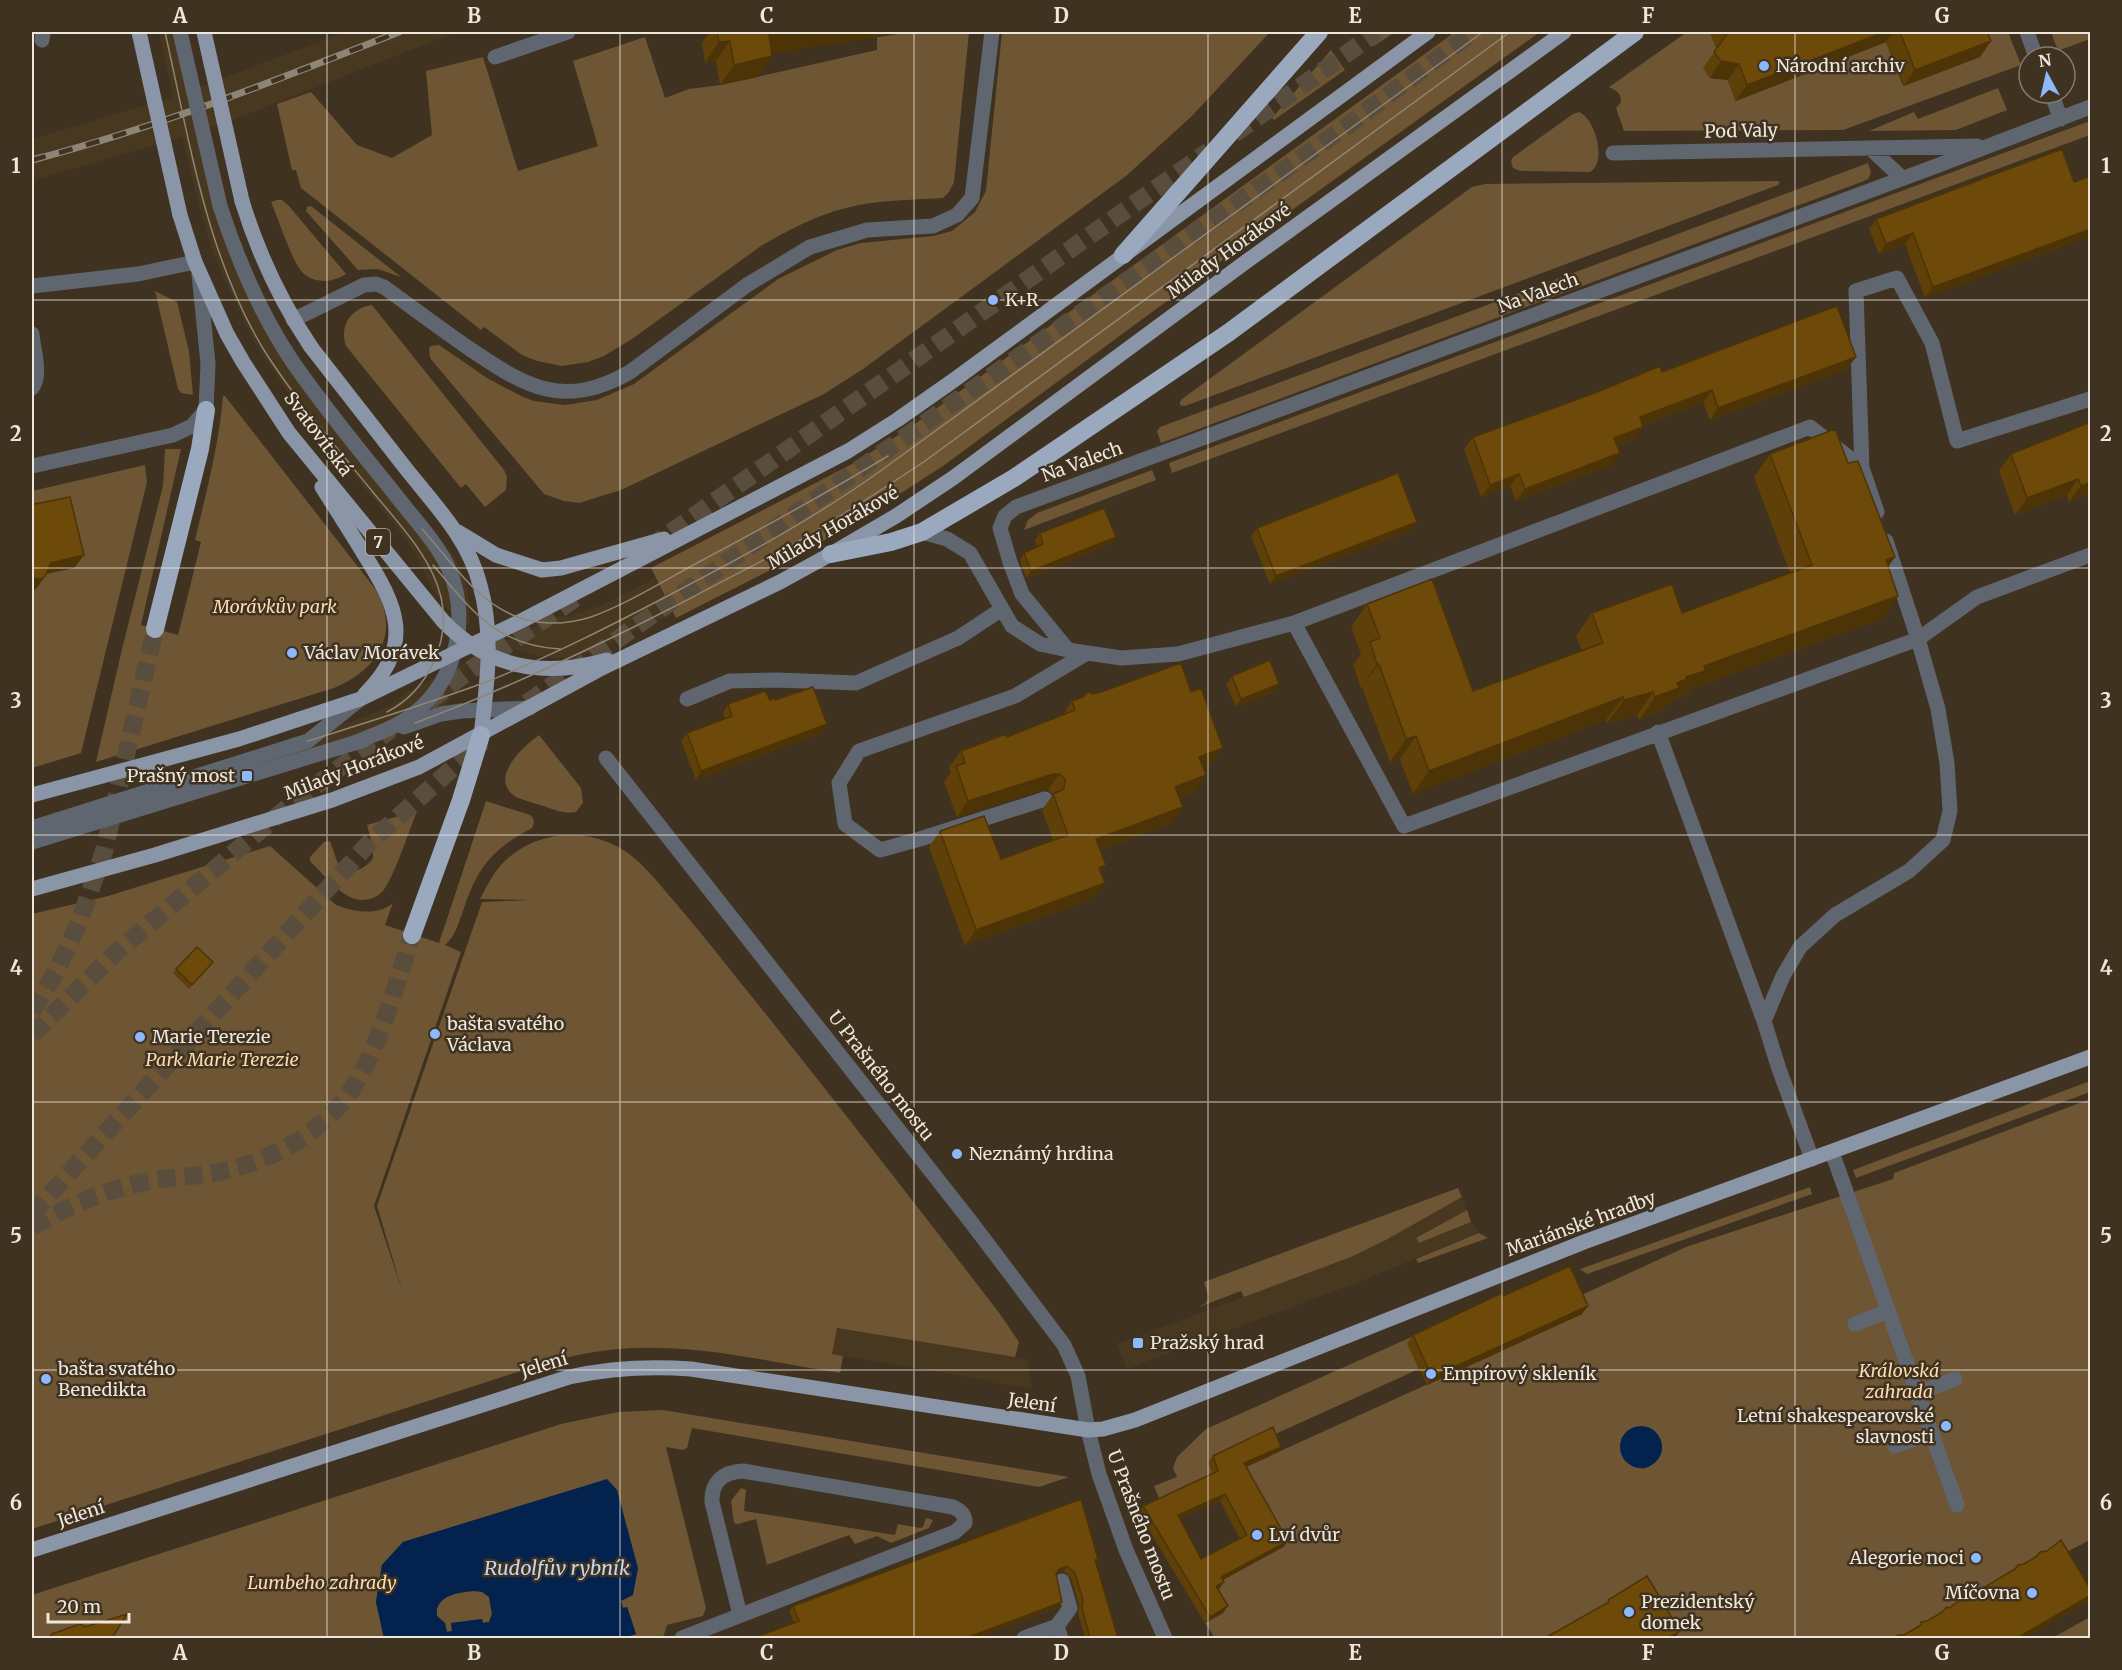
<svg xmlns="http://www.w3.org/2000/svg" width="2122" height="1670" viewBox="0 0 2122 1670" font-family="Merriweather,serif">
<rect width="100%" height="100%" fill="#3f3221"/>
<path fill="#493820" d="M159 32H186L199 87 345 32H456L246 115 209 128 227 208 239 245 266 305 294 353 330 401 455 557 465 581 468 592 470 623 465 626 444 605 433 590 417 556 403 536 287 391 253 340 214 256 201 213 182 137 32 181V139L173 97Z
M655 578 673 614 580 656 559 658 538 656 500 645 554 617 571 616 605 604Z
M467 662 458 686 436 722 358 747 65 811 362 718 389 706 407 692Z
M1462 1197 1467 1210 1416 1238 1419 1243 1471 1222 1479 1233 1356 1283 1127 1369 1117 1344 1351 1257 1386 1240Z
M836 1328 1027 1359 1032 1388 998 1384 982 1379 832 1354Z"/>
<path fill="#6e5533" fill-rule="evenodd" d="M911 32H969L954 182 949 192 943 198C911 200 877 200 846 208 816 215 787 231 761 246L632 339 604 356 588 362 562 366 537 361 522 355 484 327 481 330 301 188 296 170H292L277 104 311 92 357 145 392 158 432 135 426 71 483 57 518 171 598 146 573 61 645 37 665 98 689 89 720 85 877 50V37Z
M1002 32H1270L1192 116 1126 176 863 369 824 394 621 490 579 503 564 501 544 494 430 358 429 348 431 346 439 345 487 378 523 397 534 401 565 405 597 400 634 384 778 279 837 250 861 243 933 236 952 231 975 212 986 191Z
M1363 32H1395L1374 46Z
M1455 32H1540L1235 251 943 466 872 512 798 556 676 618 651 568 852 464 908 429Z
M1687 32H1710L1719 55C1705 58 1699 73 1714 79L1726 76 1736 101 1886 42 1903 86 1970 32H2008L2021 65 1843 130 1624 131 1616 108 1621 102C1621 92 1616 91 1609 87Z
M2051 32H2090V39L2060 50 2057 48Z
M1331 50 1345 70 1274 120 1272 118Z
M1998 88 2007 110 1956 130 1869 131 1914 112 1918 119Z
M1579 112C1596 119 1607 163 1590 172L1520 171 1513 168 1511 161 1513 157 1573 114Z
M2090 121V135L1172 473 1169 463Z
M1868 163 1871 173 1868 179 1864 181 1161 443 1157 431 1160 427Z
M1778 181 1780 182 1778 185 1185 406 1180 405V402L1182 399 1472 187 1485 184Z
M277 200H282L289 206 346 274C333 283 313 284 302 272 292 261 278 218 271 202Z
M311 206 401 277 378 269 358 270 306 211 307 207Z
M155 291 177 302 189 351 193 395 181 393 178 389Z
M372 305 504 470 507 476 506 490 485 507 466 484 461 488 346 346C339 326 351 308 372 305Z
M223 396H225L376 590C401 634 377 670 334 688L96 762 122 649 163 486 165 449H181L141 625 178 635 201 542 195 540C206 493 219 445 223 396Z
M145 465 147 482 81 753 32 768V591L39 585 40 575 75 568 32 516V491Z
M1152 470 1156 480 1024 530 1028 520 1037 513Z
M539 735 581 788 583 803 576 812C563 815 551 808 540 805 532 802 520 800 513 795 490 776 524 746 539 735Z
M486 801 530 815 533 818 534 823 532 828C493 849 478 866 464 908 459 921 456 936 445 945L461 952 374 1206 402 1290 377 1206 482 902 529 900 480 899C486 888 492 875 501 865 528 835 574 827 610 843 637 854 654 878 673 900 692 922 710 944 728 967 820 1081 910 1197 1000 1314L1019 1342 1015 1357 837 1328 832 1354 843 1356 840 1373C764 1361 686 1341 609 1350 572 1354 537 1366 502 1377L32 1529V914L108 896 270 846 336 905C354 912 378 916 393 903L385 925 439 943Z
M417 811C410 828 393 881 382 892 375 900 361 902 352 898 336 891 322 873 310 861V857L324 842 330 841 338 864C351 875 364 871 373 858V848L367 825Z
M2090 1081V1092L1856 1178 1853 1170Z
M2090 1099V1540L1901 1638H1215L1205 1623 1223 1613 1212 1593 1217 1583 1285 1546 1238 1467 1252 1464 1582 1314 1575 1298 1686 1247 1893 1179 1894 1173ZM1628 1430H1653C1669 1445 1662 1464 1642 1469L1620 1445 1622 1437Z
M1810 1187 1812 1194 1587 1274 1580 1269Z
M1458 1188 1462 1197 1386 1240 1351 1257 1244 1297 1241 1291 1199 1307 1206 1303 1209 1297 1204 1282Z
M1467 1210 1471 1222 1419 1243 1416 1238Z
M1479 1233 1488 1238 1418 1263 1416 1259Z
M1418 1334 1408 1344 1419 1369 1271 1436 1209 1461 1214 1477 1160 1501 1154 1486 1177 1477 1173 1468 1177 1457 1206 1429Z
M663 1410 1069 1477 1039 1487 692 1428 687 1448 683 1450 666 1447 706 1608 703 1616 667 1625 663 1638H623L636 1634 627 1607 623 1608 620 1600 607 1480 403 1542 382 1565 376 1602 384 1638H32V1595L561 1424 618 1412Z
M741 1488 746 1490 744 1511 895 1535 898 1524 920 1528 923 1527 926 1518 933 1520 929 1528 891 1543 877 1536 855 1544 849 1535 767 1565 756 1519 738 1524 734 1523 731 1501Z
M474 1591H482L489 1597 492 1614 489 1622 483 1623 482 1620 451 1623 452 1631 446 1632 445 1623 437 1616C434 1596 458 1592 474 1591Z
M2090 1617V1638H2052Z"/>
<path fill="#03224d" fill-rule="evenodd" d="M1620 1447a21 21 0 1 1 42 0a21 21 0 1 1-42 0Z
M607 1479 617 1490 638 1568 633 1595 621 1601 623 1608 627 1607 636 1634 623 1638H384L376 1602 382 1565 403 1542ZM474 1591 482 1592 489 1597 492 1614 489 1622 483 1623 482 1619 451 1623 452 1631 447 1632 445 1623 437 1616C434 1596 458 1592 474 1591Z"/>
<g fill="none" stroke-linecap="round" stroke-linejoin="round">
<path stroke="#594d3d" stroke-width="18" stroke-dasharray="18 9" stroke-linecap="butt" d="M1234 134 1377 32
M649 548 1209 151
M428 702 473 668 577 597
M527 703 1351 123 1473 32
M32 1011 56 972 80 920 104 851 155 629
M32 1035 113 955 289 806 391 729
M32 1214 370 842 483 741
M32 1227C68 1206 104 1190 145 1182 168 1177 191 1177 213 1173 274 1162 334 1128 362 1072 385 1029 397 981 412 935"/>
<path stroke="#60666f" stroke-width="15" d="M2027 32 2036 57
M42 40 43 32
M495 57 568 32
M2051 93 2061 119
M1870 148 1902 178
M1613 153 1977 146
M220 206C238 261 260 313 292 361 325 409 362 453 398 498 415 520 436 542 448 567 470 616 458 677 416 712 399 726 377 734 356 742
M32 286 138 274 195 262
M293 320 364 285 376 284 384 287C413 308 441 329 470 349 526 387 564 410 630 372L747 285 810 247 867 230 933 226 957 215 972 198 992 32
M32 334C33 349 42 375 32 388
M32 466 173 435 192 426 206 410 208 364 199 274
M1862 468 1856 291 1897 278 1932 343 1957 441 2090 399
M922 532 947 539 970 553 1012 626 1040 644 1068 650 1121 658 1178 654 1294 623 1810 427 1862 468 1877 512
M1294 623 1404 826 1918 639 1977 597 2090 555
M1068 650 1022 594 1010 562 1000 528 1005 516 1016 507 1939 165 2090 107
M687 699 730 681 777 680 856 683 958 638 1002 609
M404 727 441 714 461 711 530 708
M1658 732 1764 1021 1779 1069 1812 1159
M606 758 971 1222 1064 1345 1078 1376 1088 1430 1099 1474 1126 1550 1165 1638
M1045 799 920 839 880 850 845 824 839 783 859 751 1015 696 1087 653
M32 828 308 741 358 701
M32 842 364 740
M1764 1021 1783 976 1800 947 1835 915 1909 871 1943 840 1950 811 1947 763 1938 709 1918 639 1886 541
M1832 1152 1957 1505
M1855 1324 1888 1311
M1918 1393 1955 1379
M1895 1446 1932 1433
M1057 1626 1070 1608 1062 1581
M682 1638 955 1532 965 1523C965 1514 961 1511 953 1507L743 1471C723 1472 711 1482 712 1502L740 1615
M1024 1638 1057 1626 1061 1638"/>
<path stroke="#8a96a7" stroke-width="15" d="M242 201C258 253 281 302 311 347 343 388 375 429 407 470 435 505 469 540 480 585 494 634 487 685 481 735
M180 215 195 262 227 334 243 362 289 433 443 621C488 668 545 678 607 660
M322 487C336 509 350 531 364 554 397 606 415 644 365 694
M458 532 496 555 542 570 561 568 664 539
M32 795 239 739 360 699 525 619 848 451 897 420 954 380 1428 32
M32 889 155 855 332 800 419 767 602 668 780 582 831 554 896 516 953 478 1247 261 1564 32
M32 1550 569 1377C610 1368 649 1366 691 1369L1088 1430 1103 1429 1135 1420 1584 1242 2090 1057"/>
<path stroke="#9aa9be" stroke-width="18" d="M1123 255 1319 32
M831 554 891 542 922 532 1014 478 1228 333 1635 32
M155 629 200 449 206 410
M412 935 461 800 481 735"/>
<path stroke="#8f8576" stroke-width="1.5" d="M165 32C190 142 207 262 269 358 300 405 337 448 372 491 398 523 431 556 441 597 451 641 428 691 387 712
M422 529C452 562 478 605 523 619 545 625 569 624 591 617 627 604 662 582 697 563 761 529 825 494 888 456
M433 565C471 610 497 646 560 649
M415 723C512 687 602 644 693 597 730 577 769 558 806 537 846 513 886 487 925 461L1510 32
M308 741C368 722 427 704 486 682 552 656 616 623 679 590 748 554 816 517 879 472L1483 32"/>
<g stroke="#8f8576" stroke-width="7">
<path id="rail" d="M32 160C159 127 277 80 399 32"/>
</g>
<use href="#rail" stroke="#3f3221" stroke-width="4.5" stroke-dasharray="14" stroke-linecap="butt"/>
<path stroke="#60666f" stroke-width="15" d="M180 32 220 206"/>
<path stroke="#8a96a7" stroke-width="15" d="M139 32 180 215
M204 32 242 201"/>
</g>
<path fill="#5f4009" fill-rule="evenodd" d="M710 32H911L771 53 772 56 758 77 720 85 716 61 705 63 702 43Z
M1710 32H1987L1991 41 1980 57 1904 86 1886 42 1735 101 1728 80 1710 78 1703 68 1717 49Z
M2062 149 1925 298 1905 244 1879 254 1869 229 1876 219Z
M1847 369 1710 420 1703 402 1643 425V427L1635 439 1617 446 1612 465 1516 501 1510 486 1481 497 1464 449 1473 437 1662 372Z
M2091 422V494L2069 502 2067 495 2015 515 1999 471 2011 454Z
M1770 454 1848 463 1895 557 1888 567 1898 596 1882 619 1693 688 1689 694 1673 699 1671 703 1667 704 1662 711 1639 720 1637 715 1607 723 1606 720 1413 794 1400 759 1390 762 1362 687 1361 688 1353 665 1361 654 1351 627 1367 604 1473 691 1582 651 1576 636 1592 613H1682L1790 573 1754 477Z
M1257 528 1412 530 1270 584 1251 536Z
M1040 533 1116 537 1111 544 1026 578 1020 560 1024 553 1037 547 1035 540Z
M1232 676 1279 684 1274 692 1236 707 1226 684Z
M1191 692 1223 748 1211 764 1203 767 1195 792 1179 797 1172 823 1100 850 1101 873 1093 899 965 946 929 847 940 831 1001 859 1053 840 1042 810 1053 794 1048 790H1042L957 817 944 782 951 772 949 767 961 751 1007 737 1062 716 1072 701 1093 694Z
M770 700H775L827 724 821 733 696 780 681 741 687 733 725 719 723 713 728 704Z
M213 962 189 989 173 973 176 969Z
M1503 1296 1582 1314 1427 1385 1407 1344 1413 1335Z
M1276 1453 1246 1467 1283 1547 1223 1580 1220 1588 1218 1589 1228 1606 1223 1613 1205 1623 1138 1512 1143 1506 1212 1473 1208 1462 1213 1456ZM1220 1501 1240 1539 1201 1559 1180 1518Z
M1096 1562 1118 1638H1085L1078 1613 1079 1605 1071 1578 1064 1571 1056 1574 1059 1607 976 1638H754L794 1623 789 1611 793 1606Z"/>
<path fill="#4d3407" d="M794 32H911L755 56 769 35Z
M1884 32H1894L1886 42 1735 101 1747 85Z
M730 41 716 61 705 63 719 42Z
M1991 41 1980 57 1904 86 1915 70Z
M772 56 758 77 720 85 734 65Z
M1721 61 1739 64 1728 80 1710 78Z
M2091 229V237L1925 298 1933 287Z
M1913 233 1905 244 1879 254 1886 244Z
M1856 357 1847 369 1710 420 1718 408Z
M1712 390 1703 402 1631 429 1640 417Z
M1643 427 1635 439 1606 450 1614 438Z
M1620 453 1612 465 1516 501 1525 489Z
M1519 474 1510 486 1481 497 1490 485Z
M2078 479 2067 495 2015 515 2027 498Z
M2091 482V494L2069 502 2081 486Z
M1417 522 1412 530 1270 584 1276 576Z
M1116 537 1111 544 1026 578 1031 571Z
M84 555 75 567 42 575 51 563Z
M1895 557 1878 580 1886 560Z
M45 576 37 588 32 591V578Z
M1898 596 1882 619 1693 688 1689 694 1673 699 1671 703 1667 704 1662 711 1639 720 1655 697 1704 666Z
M1377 664H1379L1361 688Z
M1279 684 1274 692 1236 707 1241 699Z
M1653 692 1637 715 1607 723 1624 700Z
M1623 697 1606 720 1413 794 1429 771Z
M827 724 821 733 696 780 701 771Z
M1416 736 1400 759 1390 762 1406 739Z
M1223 748 1211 764 1188 773 1199 757Z
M1053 774H1059L1048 790H1042L957 817 968 801Z
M1206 775 1195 792 1164 803 1175 787Z
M1183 807 1172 823 1085 855 1096 839Z
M1106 865 1095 882 1099 868Z
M1105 883 1093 899 965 946 976 930Z
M1588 1306 1582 1314 1427 1385 1432 1377Z
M1281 1447 1276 1453 1240 1470 1244 1463Z
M1225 1494 1220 1501 1173 1521 1178 1515Z
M1288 1541 1283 1547 1217 1583 1221 1577Z
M1067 1566 1064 1571 1055 1574 1059 1569Z
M1224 1582 1220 1588 1212 1593 1216 1586Z
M2091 1595V1598L2087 1602 2026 1638H2017Z
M1062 1602 1059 1607 976 1638H966Z
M1228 1606 1223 1613 1205 1623 1210 1617Z
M1680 1631 1675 1638H1668Z"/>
<path fill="#6e4a0a" stroke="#4d3407" stroke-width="1.5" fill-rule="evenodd" d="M717 32H794L769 35 772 56 734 65 730 41 719 42Z
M1727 32H1884L1747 85 1739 64 1721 61 1714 52 1728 33Z
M1900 32H1987L1991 41 1915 70Z
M2062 149 2074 182 2091 176V229L1933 287 1913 233 1886 244 1876 219Z
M1837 306 1856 357 1718 408 1712 390 1640 417 1643 427 1614 438 1620 453 1525 489 1519 474 1490 485 1473 437 1595 393 1660 366 1662 372Z
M2091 422V482L2081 486 2078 479 2027 498 2011 454Z
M1835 429 1848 463 1858 461 1895 557 1886 560 1898 596 1704 666 1705 671 1686 677 1687 679 1677 683 1679 688 1655 697 1653 692 1624 700 1623 697 1429 771 1416 736 1406 739 1379 664H1377L1370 642 1380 638 1367 604 1432 579 1473 691 1603 643 1592 613 1672 584 1682 613 1812 565 1770 454Z
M1398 473 1417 522 1276 576 1257 528Z
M70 497 84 555 51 563 45 576 41 579 32 578V503L35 504Z
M1104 508 1116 537 1031 571 1024 553 1043 544 1040 533Z
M1270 660 1279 684 1241 699 1232 676Z
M1181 663 1191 692 1201 688 1223 748 1199 757 1206 775 1175 787 1183 807 1096 839 1106 865 1099 868 1105 883 976 930 940 831 984 816 1001 859 1068 835 1053 794 1064 789 1065 779 1059 774H1053L968 801 956 766 965 763 961 751 1006 734 1007 737 1075 710 1072 701 1083 697 1088 692 1093 694 1104 691Z
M813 687 827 724 701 771 687 733 732 716 728 704 765 691 770 700 774 698 775 700Z
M197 947 213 962 192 985 176 969Z
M1570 1266 1588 1306 1432 1377 1413 1335 1502 1293 1503 1296Z
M1273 1427 1281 1447 1244 1463 1288 1541 1221 1577 1224 1582 1216 1586 1228 1606 1210 1617 1143 1506 1218 1471 1213 1456ZM1225 1494 1247 1535 1201 1559 1178 1515Z
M1081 1499 1098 1559 1095 1560 1118 1638H1090L1082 1608 1083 1600 1075 1573 1067 1566 1059 1569 1056 1574 1062 1602 966 1638H840V1637L835 1638H754L799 1621 793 1606Z
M2061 1540 2091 1590V1595L2017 1638H1895L1898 1635H1904L1921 1625V1622L1927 1621 1941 1613 1947 1607 1949 1608 1971 1593H1975L2015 1569 2018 1565 2024 1564 2037 1556 2040 1552 2047 1551Z
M1647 1576 1680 1631 1668 1638H1545L1609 1602 1608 1600Z
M127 1614 112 1638H49L52 1634 80 1624 85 1627Z"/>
<path fill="none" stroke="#efe7dc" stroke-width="1.5" stroke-opacity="0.55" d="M327 32V1638M620 32V1638M914 32V1638M1208 32V1638M1502 32V1638M1795 32V1638M32 300H2090M32 568H2090M32 835H2090M32 1102H2090M32 1370H2090"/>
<g fill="#8cb9fc" stroke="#3f3221" stroke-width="2">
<circle cx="1764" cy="66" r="6"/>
<circle cx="993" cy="300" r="6"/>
<circle cx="292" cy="653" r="6"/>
<rect x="241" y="770" width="12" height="12" rx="3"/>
<circle cx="435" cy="1034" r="6"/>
<circle cx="140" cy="1037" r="6"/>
<circle cx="957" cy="1154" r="6"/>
<rect x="1132" y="1337" width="12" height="12" rx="3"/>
<circle cx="1431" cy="1374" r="6"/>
<circle cx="46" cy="1379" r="6"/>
<circle cx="1946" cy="1426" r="6"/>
<circle cx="1257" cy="1535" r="6"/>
<circle cx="1976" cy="1558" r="6"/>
<circle cx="2032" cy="1593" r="6"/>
<circle cx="1629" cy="1612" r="6"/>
</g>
<g text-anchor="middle" stroke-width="5" stroke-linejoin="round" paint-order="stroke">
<rect fill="#3f3221" stroke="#bab1a4" stroke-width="1.5" x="366" y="529" width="24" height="26" rx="4.5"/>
<g font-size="16" font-weight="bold" fill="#efe7dc">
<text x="378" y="548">7</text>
</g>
<g font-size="18" fill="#efe7dc" stroke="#3f3221" text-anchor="start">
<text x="1776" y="72">Národní archiv</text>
<text x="1005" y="306">K+R</text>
<text x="304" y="659">Václav Morávek</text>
<text x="235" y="782" text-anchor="end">Prašný most</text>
<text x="447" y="1030">bašta svatého<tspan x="447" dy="21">Václava</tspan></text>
<text x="152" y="1043">Marie Terezie</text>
<text x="969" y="1160">Neznámý hrdina</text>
<text x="1150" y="1349">Pražský hrad</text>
<text x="58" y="1375">bašta svatého<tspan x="58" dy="21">Benedikta</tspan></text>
<text x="1443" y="1380">Empírový skleník</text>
<text x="1934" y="1422" text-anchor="end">Letní shakespearovské<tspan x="1934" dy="21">slavnosti</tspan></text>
<text x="1269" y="1541">Lví dvůr</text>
<text x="1964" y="1564" text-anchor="end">Alegorie noci</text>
<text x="2020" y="1599" text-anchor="end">Míčovna</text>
<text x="1641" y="1608">Prezidentský<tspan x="1641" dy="21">domek</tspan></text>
</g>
<g font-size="18" fill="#efe7dc" stroke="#3f3221">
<text transform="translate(1741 131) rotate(-1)" y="6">Pod Valy</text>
<text transform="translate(1229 251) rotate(-36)" y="6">Milady Horákové</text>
<text transform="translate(1538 293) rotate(-20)" y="6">Na Valech</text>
<text transform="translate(318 434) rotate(53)" y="6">Svatovítská</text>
<text transform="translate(1082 462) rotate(-20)" y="6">Na Valech</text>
<text transform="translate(833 528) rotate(-30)" y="6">Milady Horákové</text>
<text transform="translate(354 768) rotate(-21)" y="6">Milady Horákové</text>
<text transform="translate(881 1076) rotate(52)" y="6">U Prašného mostu</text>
<text transform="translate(1581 1224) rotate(-20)" y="6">Mariánské hradby</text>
<text transform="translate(544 1365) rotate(-17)" y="6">Jelení</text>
<text transform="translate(1032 1403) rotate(8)" y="6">Jelení</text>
<text transform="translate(81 1514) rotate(-18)" y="6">Jelení</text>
<text transform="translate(1141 1525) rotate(69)" y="6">U Prašného mostu</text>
</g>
<g font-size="18" font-style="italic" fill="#fedcae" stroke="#3f3221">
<text x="275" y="613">Morávkův park</text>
<text x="222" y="1066">Park Marie Terezie</text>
<text x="1899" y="1377">Královská<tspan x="1899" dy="21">zahrada</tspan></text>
<text x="322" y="1589">Lumbeho zahrady</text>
</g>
<g font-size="20" font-style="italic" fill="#c2d7f4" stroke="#3f3221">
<text x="557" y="1575">Rudolfův rybník</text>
</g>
</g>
<rect width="2122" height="1670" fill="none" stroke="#3f3221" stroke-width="66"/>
<g transform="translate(2047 75) rotate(352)"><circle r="28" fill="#3f3221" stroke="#857a6c" stroke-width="1.5"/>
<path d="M0-4.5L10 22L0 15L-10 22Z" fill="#8cb9fc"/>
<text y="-9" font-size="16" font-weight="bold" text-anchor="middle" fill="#efe7dc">N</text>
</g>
<path d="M48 1613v9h81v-9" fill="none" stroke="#efe7dc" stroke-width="3"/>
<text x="57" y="1613" font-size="18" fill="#efe7dc" stroke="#3f3221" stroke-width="4.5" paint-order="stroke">20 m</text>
<rect x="33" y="33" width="2056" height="1604" fill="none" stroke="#efe7dc" stroke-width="2"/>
<g font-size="20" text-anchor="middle" font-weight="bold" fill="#efe7dc">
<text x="180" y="23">A</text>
<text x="474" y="23">B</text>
<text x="767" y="23">C</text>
<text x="1061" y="23">D</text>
<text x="1355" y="23">E</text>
<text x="1648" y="23">F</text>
<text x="1942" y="23">G</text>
<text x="16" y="173">1</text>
<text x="2106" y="173">1</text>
<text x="16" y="441">2</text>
<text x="2106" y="441">2</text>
<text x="16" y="708">3</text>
<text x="2106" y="708">3</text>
<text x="16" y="975">4</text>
<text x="2106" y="975">4</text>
<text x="16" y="1243">5</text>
<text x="2106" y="1243">5</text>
<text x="16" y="1510">6</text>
<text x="2106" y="1510">6</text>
<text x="180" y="1660">A</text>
<text x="474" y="1660">B</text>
<text x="767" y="1660">C</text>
<text x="1061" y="1660">D</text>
<text x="1355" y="1660">E</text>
<text x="1648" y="1660">F</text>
<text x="1942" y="1660">G</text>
</g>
</svg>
